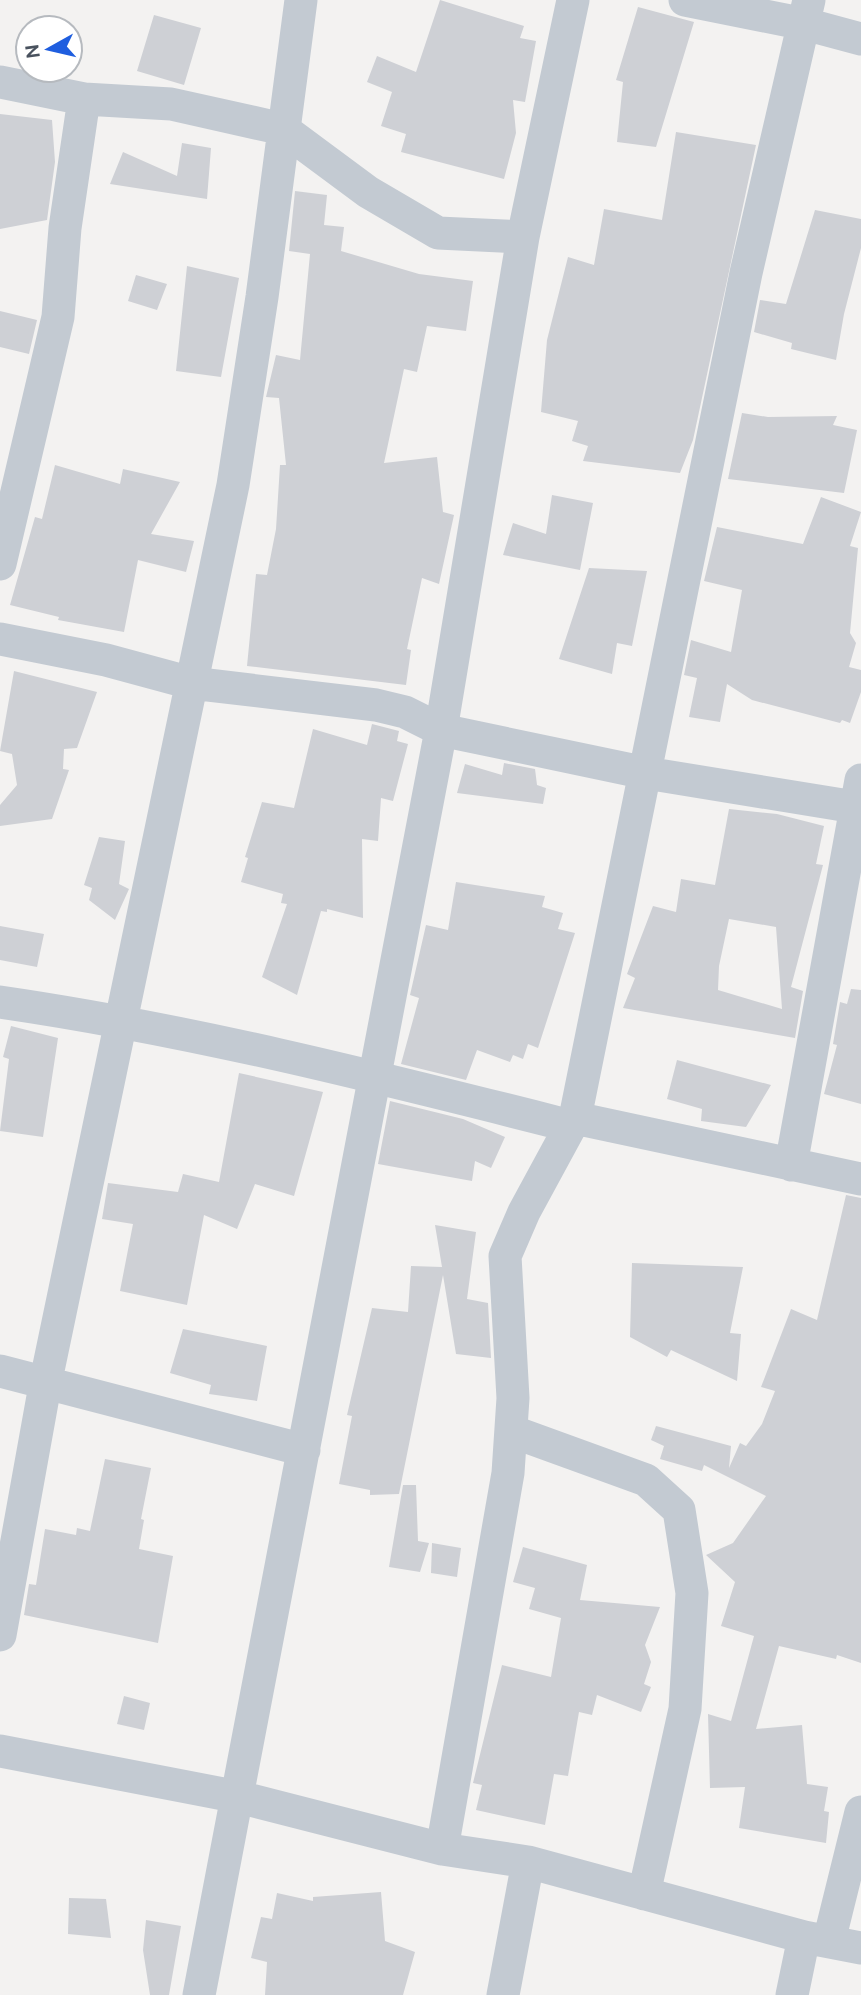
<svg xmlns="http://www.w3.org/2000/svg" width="861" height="1995" viewBox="0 0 861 1995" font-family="Ubuntu,sans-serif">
<rect width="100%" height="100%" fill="#f3f2f1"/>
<path fill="#ced0d5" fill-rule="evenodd" d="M440 0 524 26 520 38 536 41 525 102 513 100 516 133 504 179 401 152 406 134 381 126 392 92 367 82 377 56 416 72Z
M638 7 694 22 656 147 617 142 623 82 616 80Z
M154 15 201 28 184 85 137 71Z
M0 114 52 120 55 162 47 220 0 229Z
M676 132 756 145 693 440 680 473 583 461 588 446 572 441 578 421 541 412 547 340 568 257 594 265 604 209 662 220Z
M182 143 211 148 207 199 110 184 123 152 177 176Z
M295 191 327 195 324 225 344 227 341 251 419 274 473 281 466 331 427 326 417 372 404 369 384 463 437 457 443 512 454 515 439 584 422 578 407 649 411 650 406 685 247 666 256 574 267 575 276 529 280 465H286L279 398 266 397 276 355 300 360 310 254 289 251Z
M815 210 861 219V248L844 314 836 360 791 349 792 343 754 332 760 300 786 304Z
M187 266 239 278 221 377 176 371Z
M136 275 167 284 157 310 128 301Z
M0 311 37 320 29 354 0 347Z
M742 413 768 417 837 416 833 425 857 430 844 493 728 479Z
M55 465 120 484 123 469 180 482 151 534 194 541 186 572 138 560 124 632 58 620 59 617 10 605 35 517 42 519Z
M552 495 593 503 580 570 503 555 513 523 546 534Z
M821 497 861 512 850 546 858 548 850 633 856 643 849 667 861 670V692L850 723 842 720 840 723 752 700 727 684 720 722 689 717 697 678 684 675 691 640 731 652 742 590 704 581 717 527 803 544Z
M589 568 647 571 632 646 617 643 612 674 559 659Z
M14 671 97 692 77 748 64 749 63 769 69 770 52 819 0 826V805L17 785 12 754 0 751Z
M372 724 399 731 397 741 408 744 393 801 381 798 378 841 362 839 363 918 327 909V912L321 911 297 995 262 977 287 904 281 903 283 894 241 882 248 858 245 857 262 802 294 808 313 729 367 745Z
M504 763 535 769 537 785 546 788 543 804 457 793 465 764 502 775Z
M729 809 777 814 824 826 816 864 823 865 791 987 803 991 795 1038 623 1008 635 978 627 974 653 906 676 912 681 879 715 885ZM729 919 776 927 782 1009 718 990 719 966Z
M99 837 125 841 119 884 129 889 115 920 89 900 92 888 84 885Z
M456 882 545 896 542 907 563 913 558 929 575 933 538 1048 528 1044 523 1059 513 1055 510 1062 477 1050 466 1080 401 1064 419 998 410 995 426 925 448 930Z
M0 926 44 934 37 967 0 960Z
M851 989 861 990V1104L824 1094 837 1045 833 1044 840 1002 847 1004Z
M11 1026 58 1038 43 1137 0 1131 9 1059 3 1057Z
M677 1060 771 1085 746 1127 701 1121 702 1109 667 1099Z
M239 1073 323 1092 294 1196 255 1184 237 1229 204 1215 187 1305 120 1291 133 1224 102 1219 108 1183 178 1192 183 1174 219 1182Z
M390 1101 463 1119 505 1137 491 1168 475 1161 472 1181 378 1164Z
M846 1195 861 1198V1663L837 1655 836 1659 779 1646 756 1729 802 1725 807 1784 828 1787 824 1811 829 1812 826 1843 739 1828 745 1787 710 1788 708 1714 731 1721 754 1636 721 1626 735 1582 706 1555 733 1543 766 1496 704 1465 702 1471 660 1459 664 1446 651 1440 656 1426 731 1446 729 1468 740 1443 746 1446 762 1424 775 1391 761 1387 791 1309 817 1320Z
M435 1225 476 1232 467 1299 488 1303 491 1358 456 1354 443 1275 399 1494 370 1495V1490L339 1484 352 1416 347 1415 372 1308 408 1312 411 1266 442 1267Z
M632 1263 743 1267 730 1333 741 1334 737 1381 671 1350 667 1357 630 1337Z
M183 1329 267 1346 257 1401 209 1394 211 1385 170 1373Z
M105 1459 151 1468 141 1519 144 1520 139 1549 173 1556 158 1643 24 1615 29 1584 36 1585 45 1529 76 1535 77 1528 90 1531Z
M403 1485H416L418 1541 429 1543 420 1572 389 1567Z
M432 1543 461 1548 457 1577 431 1573Z
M523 1547 587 1565 580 1600 660 1607 645 1645 651 1662 644 1684 651 1687 641 1712 597 1695 592 1715 579 1712 568 1776 554 1774 545 1825 476 1810 482 1785 473 1783 502 1665 551 1677 561 1618 529 1609 535 1588 513 1582Z
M124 1696 150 1703 144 1730 117 1724Z
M381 1892 385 1941 415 1952 403 1995H265L267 1962 251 1958 261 1917 272 1919 277 1893 313 1901V1897Z
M69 1898 106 1899 111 1938 68 1934Z
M146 1920 181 1926 169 1995H150L143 1950Z"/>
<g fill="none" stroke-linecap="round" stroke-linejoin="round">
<path stroke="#c3cad2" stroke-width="33" d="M685 0 805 24 861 39
M0 82 84 99 171 104 283 129 368 192 438 233 523 237
M0 564 58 317 65 228 84 99
M0 639 106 660 191 683 376 705 405 712 441 730 646 773 861 808
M0 1002C193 1030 381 1078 571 1126
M575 1118 861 1179
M791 1165 861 780
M0 1371 304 1450
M511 1431 646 1480 679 1510 692 1593 685 1709 644 1894
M0 1635 46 1380 233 485 262 297 301 0
M0 1751 239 1797 442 1849 528 1862 804 1937 861 1948
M442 1849 508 1473 513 1398 505 1256 524 1212 575 1118 746 273 809 0
M829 1941 861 1812
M199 1995 441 730 523 237 573 0
M503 1995 528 1862
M792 1995 804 1937"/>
</g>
<g transform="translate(49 49) rotate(262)"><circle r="33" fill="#ffffff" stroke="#b6babf" stroke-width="2"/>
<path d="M0-5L12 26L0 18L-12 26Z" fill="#1f5edf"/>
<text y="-10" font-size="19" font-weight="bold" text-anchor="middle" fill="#49525e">N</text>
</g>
</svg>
